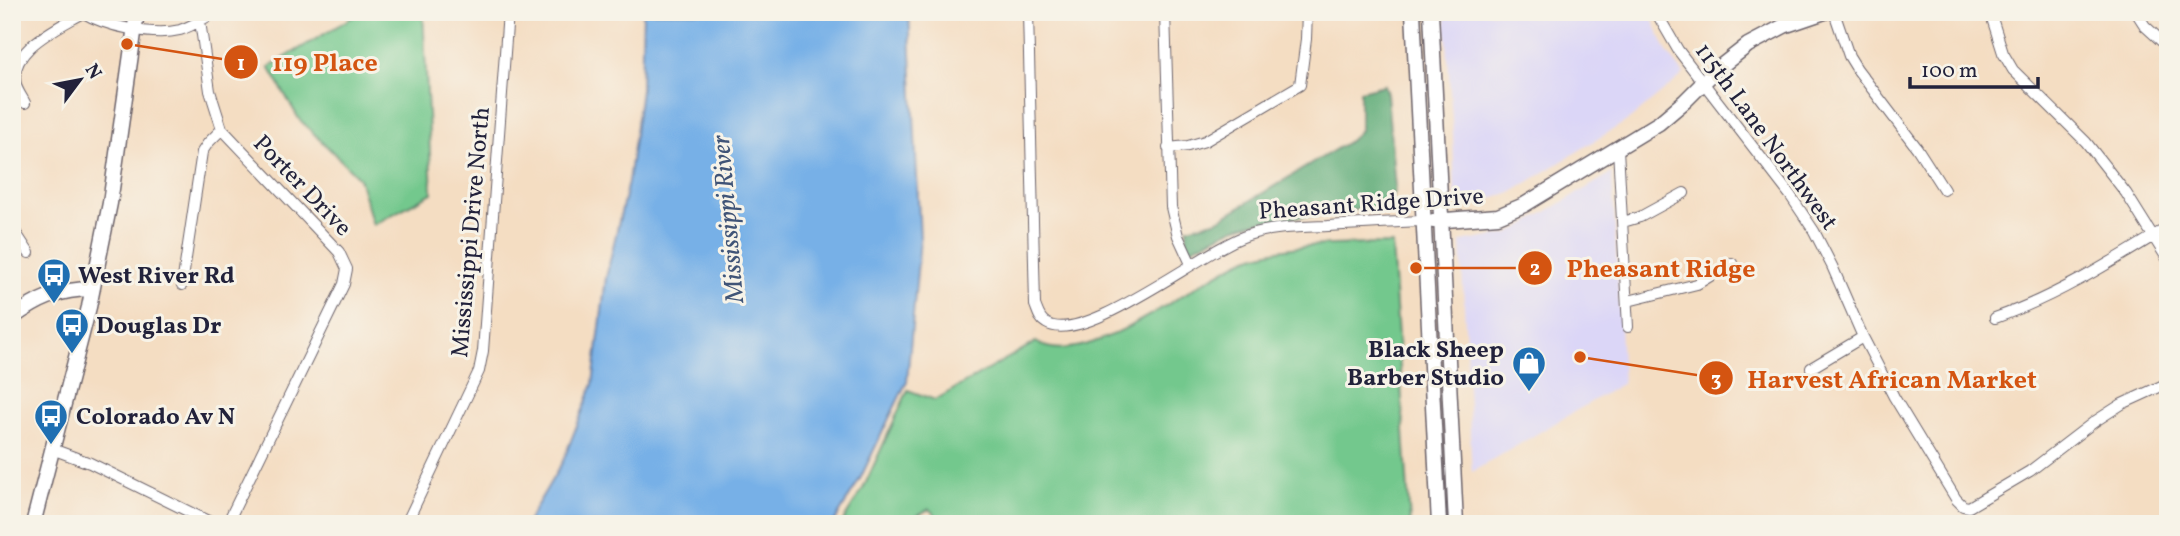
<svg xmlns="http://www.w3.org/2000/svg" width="2180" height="536" viewBox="0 0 2180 536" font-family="Vollkorn,serif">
<rect width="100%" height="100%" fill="#f7f3e8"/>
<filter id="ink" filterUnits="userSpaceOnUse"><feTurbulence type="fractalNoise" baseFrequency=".0143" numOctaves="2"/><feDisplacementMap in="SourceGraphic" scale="14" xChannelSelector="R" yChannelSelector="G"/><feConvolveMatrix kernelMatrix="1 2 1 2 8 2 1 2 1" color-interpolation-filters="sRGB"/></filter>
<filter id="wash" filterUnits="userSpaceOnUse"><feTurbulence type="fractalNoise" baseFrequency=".00686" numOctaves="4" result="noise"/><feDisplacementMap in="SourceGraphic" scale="28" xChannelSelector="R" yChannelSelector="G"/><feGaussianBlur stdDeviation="1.57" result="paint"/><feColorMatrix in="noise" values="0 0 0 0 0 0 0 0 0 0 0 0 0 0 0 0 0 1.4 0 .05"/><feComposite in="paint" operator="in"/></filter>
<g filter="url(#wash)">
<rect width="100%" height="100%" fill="#f4ddc2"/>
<path fill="#dbd6f7" d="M1445 12H1649L1667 52 1684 74 1630 119 1509 194 1468 205 1458 201 1455 193 1453 134Z
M1612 173 1623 383 1472 472 1461 242 1509 234Z"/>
<path fill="#73c88d" stroke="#4a7564" stroke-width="2" d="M361 12H423L432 193 373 225 359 178 299 119 269 67Z
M1392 244 1410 524H944L929 509 901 524H841L863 489 908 390 935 400 1036 342C1086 375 1198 277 1248 258 1293 242 1345 245 1392 244Z"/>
<path fill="#5eac78" stroke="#40675a" stroke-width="2" d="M1384 85 1387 94 1395 188 1389 206 1256 222 1234 228 1191 249 1187 240V228L1218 220 1351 140 1360 130V91Z"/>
<path fill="#77b0e7" stroke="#4c6991" stroke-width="2" d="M643 12H909L920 239 907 381 860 479 833 524H526L563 461 593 384 606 278 628 182 641 90Z"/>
</g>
<g filter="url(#ink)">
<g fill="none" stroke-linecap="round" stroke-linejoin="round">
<g stroke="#6c636a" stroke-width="12">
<path id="street" d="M82 12C105 26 153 37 180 30 193 26 203 19 215 12
M1028 12 1035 305C1038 312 1039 319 1046 323 1084 347 1204 249 1248 235 1273 227 1301 227 1328 226 1360 224 1392 222 1424 221
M1165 12 1171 207 1178 236 1191 264
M1656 12 1678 50 1790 195 1814 231 1832 266 1863 337 1894 397 1956 499 1963 506 1969 507 2030 471 2094 422 2122 404 2168 383
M1834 12 1849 56 1857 69 1917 148 1944 190
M1990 12 2003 53 2013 70 2086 142 2126 193 2168 260
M2136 12 2145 26 2168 47
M200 21 210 91 222 129 339 252 347 269 344 284 227 524
M25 103C23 99 19 93 17 88 4 51 58 28 83 13
M1168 148 1188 146 1205 141 1300 85 1306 39 1307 12
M1618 149 1628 327
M1623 222 1640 217 1684 193
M12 227 29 253
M182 285 202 152 208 143 222 129
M1628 301 1697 284 1732 263
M1995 318C2056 297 2113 261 2168 227
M1811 368 1863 337
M52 449 90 463 214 524
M406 524 479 371 483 351 508 12"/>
</g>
<g stroke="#6c636a" stroke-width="17">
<path id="secondary" d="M1413 12 1439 524
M1431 12 1456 524
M1433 221 1498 216 1524 205 1659 123 1685 101 1716 70 1748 45 1784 26 1825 12
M12 318C38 299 60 289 92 289
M33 524 89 307 110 203 137 12"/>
</g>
<use href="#street" stroke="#fff" stroke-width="10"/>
<use href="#secondary" stroke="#fff" stroke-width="14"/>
</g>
</g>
<defs>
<g id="bus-pin" transform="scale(1.75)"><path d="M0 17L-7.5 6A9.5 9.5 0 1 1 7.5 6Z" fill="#1f6fb2" stroke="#f7f3e8"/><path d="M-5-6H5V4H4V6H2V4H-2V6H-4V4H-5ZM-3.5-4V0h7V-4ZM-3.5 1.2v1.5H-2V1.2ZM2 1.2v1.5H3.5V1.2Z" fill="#fff"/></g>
<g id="shop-pin" transform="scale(1.75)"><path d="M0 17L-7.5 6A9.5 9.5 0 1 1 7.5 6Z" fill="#1f6fb2" stroke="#f7f3e8"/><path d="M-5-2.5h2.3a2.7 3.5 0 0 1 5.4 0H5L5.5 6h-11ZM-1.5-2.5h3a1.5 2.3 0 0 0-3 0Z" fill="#fff"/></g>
</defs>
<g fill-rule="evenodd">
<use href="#bus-pin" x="54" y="275"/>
<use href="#bus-pin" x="72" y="325"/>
<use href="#shop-pin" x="1529" y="363"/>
<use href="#bus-pin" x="51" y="416"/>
</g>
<g text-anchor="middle" stroke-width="6" stroke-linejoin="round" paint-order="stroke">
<g font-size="24" fill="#22223b" stroke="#f7f3e8">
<text transform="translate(1767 136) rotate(54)" y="8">115th Lane Northwest</text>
<text transform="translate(303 185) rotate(46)" y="8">Porter Drive</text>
<text transform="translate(1371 203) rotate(-4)" y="8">Pheasant Ridge Drive</text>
<text transform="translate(470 232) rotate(-85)" y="8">Mississippi Drive North</text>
</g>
<g font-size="24" font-weight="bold" fill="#22223b" stroke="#f7f3e8" text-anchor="start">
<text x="78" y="283">West River Rd</text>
<text x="96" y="333">Douglas Dr</text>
<text x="1504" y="357" text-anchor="end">Black Sheep<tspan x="1504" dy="28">Barber Studio</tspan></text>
<text x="76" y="424">Colorado Av N</text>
</g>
<g font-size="26" font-style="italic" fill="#405477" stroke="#f7f3e8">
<text transform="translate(727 219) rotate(-95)" y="9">Mississippi River</text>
</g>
</g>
<path fill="none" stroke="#d45411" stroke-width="2.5" d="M127 44L241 62M1416 268L1535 268M1580 357L1716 378"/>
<g fill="#d45411" stroke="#f7f3e8" stroke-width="2.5">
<circle cx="127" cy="44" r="7"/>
<circle cx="1416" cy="268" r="7"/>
<circle cx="1580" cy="357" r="7"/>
<circle cx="241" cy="62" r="18"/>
<circle cx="1535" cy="268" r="18"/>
<circle cx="1716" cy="378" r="18"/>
</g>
<g font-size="21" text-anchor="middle" font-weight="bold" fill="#fff">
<text x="241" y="70">1</text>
<text x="1535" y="275">2</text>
<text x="1716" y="386">3</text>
</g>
<g font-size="26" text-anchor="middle" font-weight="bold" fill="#d45411" stroke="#f7f3e8" stroke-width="6" stroke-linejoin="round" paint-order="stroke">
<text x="325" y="71">119 Place</text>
<text x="1661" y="277">Pheasant Ridge</text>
<text x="1892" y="388">Harvest African Market</text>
</g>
<rect width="2180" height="536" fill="none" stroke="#f7f3e8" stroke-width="42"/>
<g transform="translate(80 80) rotate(58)" stroke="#f7f3e8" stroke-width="5" paint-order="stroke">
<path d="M0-5L12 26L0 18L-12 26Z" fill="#22223b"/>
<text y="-10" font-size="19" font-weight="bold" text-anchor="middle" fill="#22223b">N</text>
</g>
<path d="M1910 77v10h128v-10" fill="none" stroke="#22223b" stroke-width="3.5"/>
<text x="1921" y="77" font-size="21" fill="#22223b" stroke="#f7f3e8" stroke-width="5" paint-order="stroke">100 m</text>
</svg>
